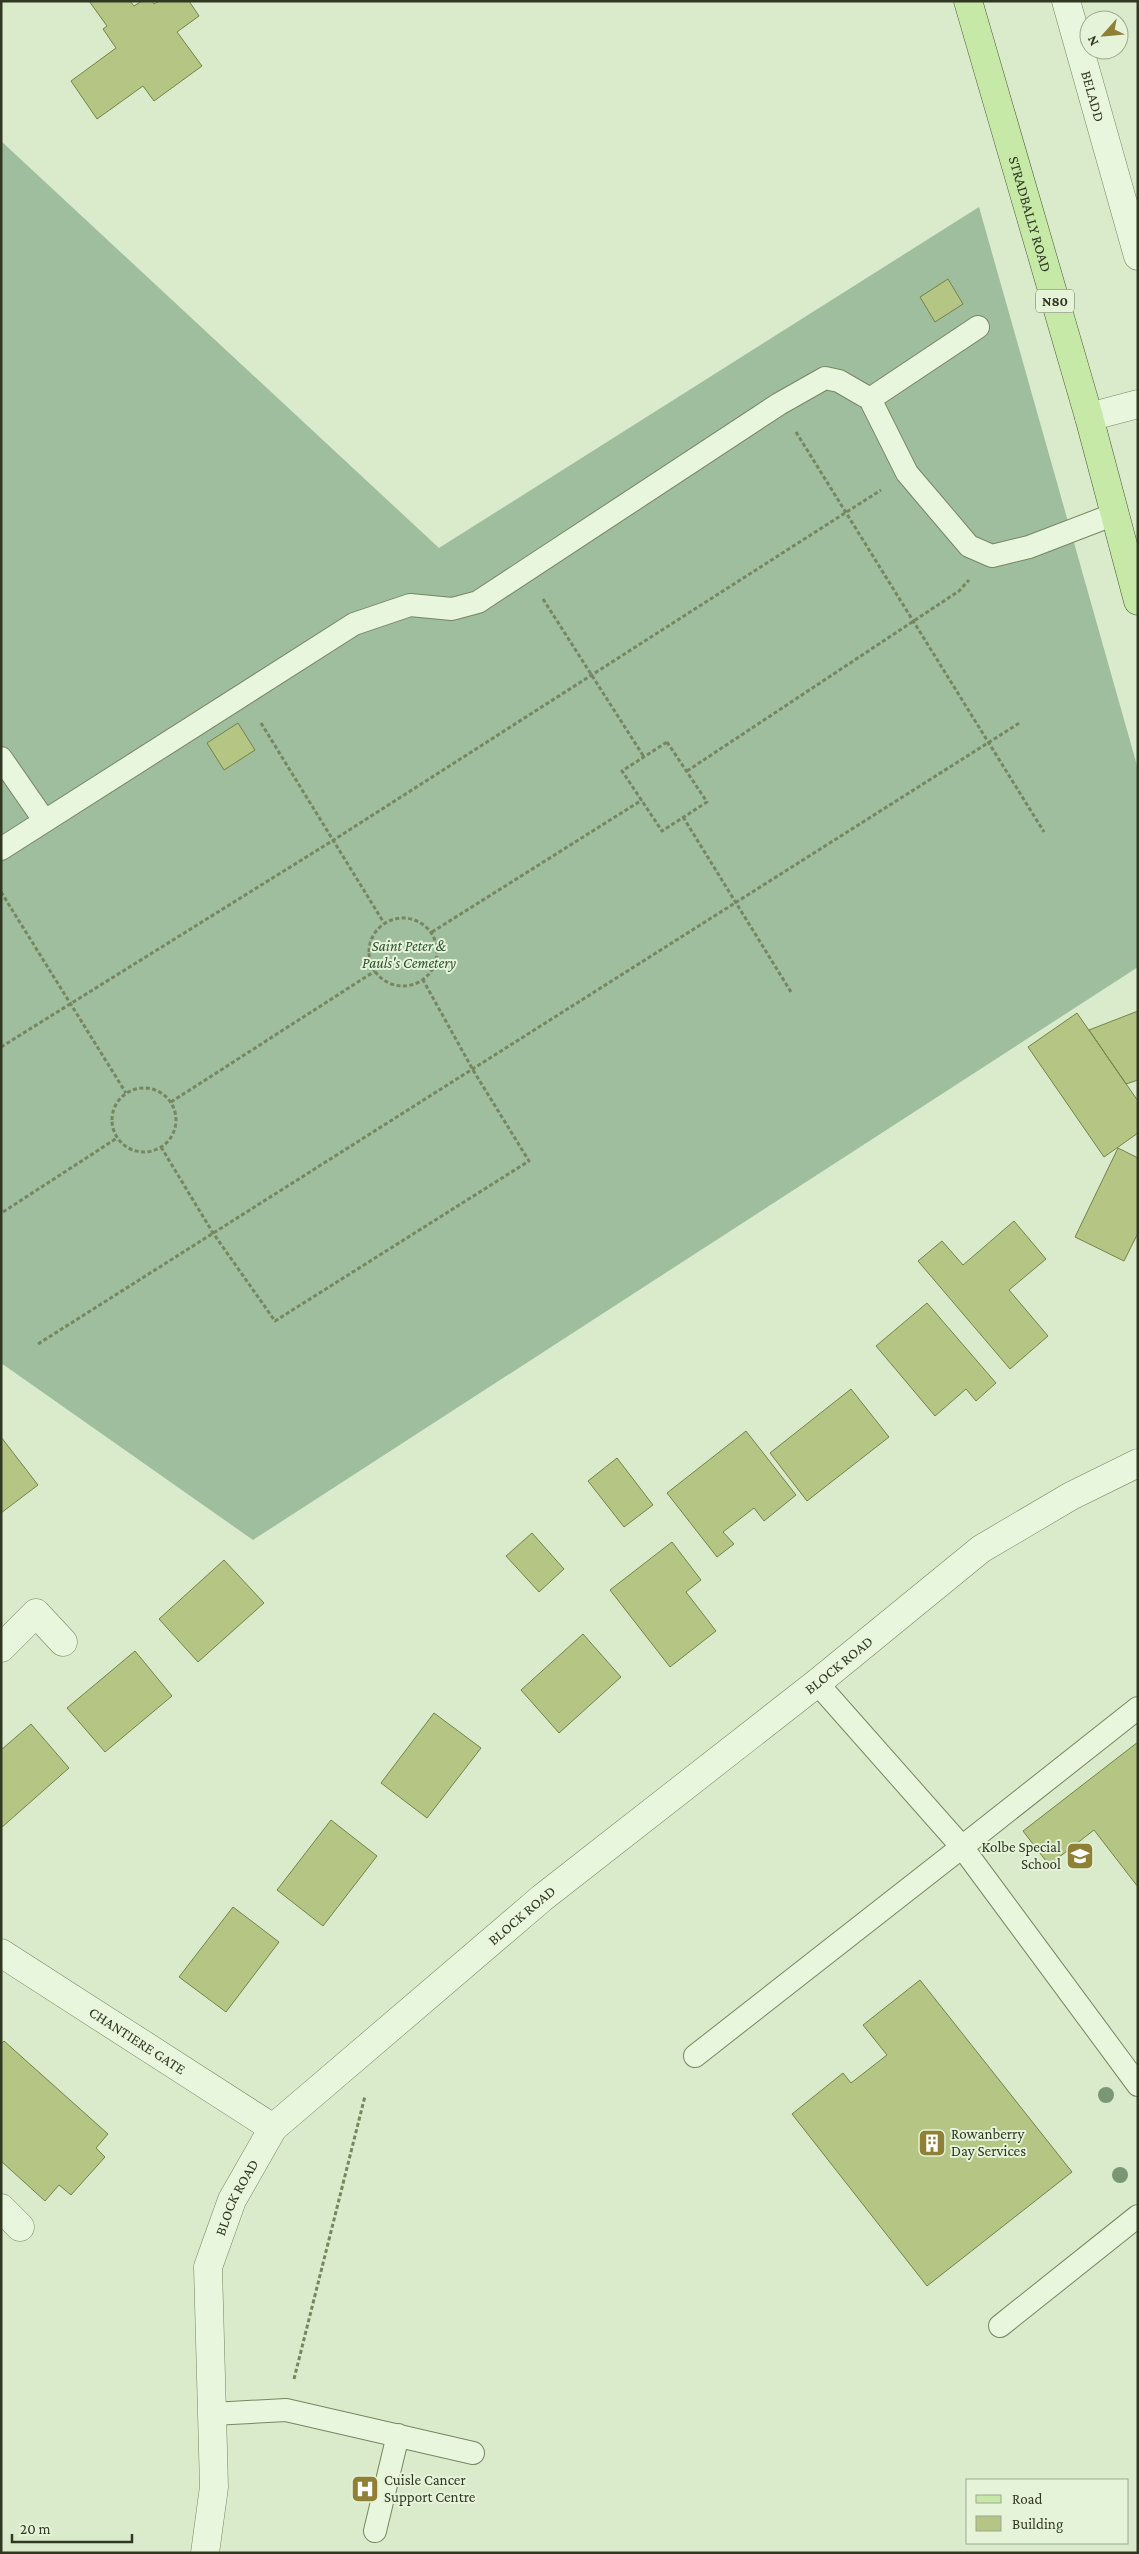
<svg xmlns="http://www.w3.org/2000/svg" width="1139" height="2554" viewBox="0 0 1139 2554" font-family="'Crimson Pro',serif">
<rect width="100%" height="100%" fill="#d9ebca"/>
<path fill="#9ebe9d" d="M1 141 439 548 979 207 1138 769V967L253 1540 1 1363Z"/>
<path fill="#b4c584" stroke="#758249" d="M89 1H130L134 6 142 1H152L154 4 159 1H189L199 16 177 32 202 66 154 101 143 86 97 119 71 81 116 48 103 29 107 26Z
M948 279 963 304 935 322 920 297Z
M238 723 255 750 224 770 207 743Z
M1138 1011V1080L1126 1084 1089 1030Z
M1077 1013 1138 1101V1133L1104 1157 1028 1047Z
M1118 1148 1138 1158V1233L1124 1261 1075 1237Z
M1014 1221 1046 1259 1009 1290 1048 1336 1010 1369 918 1261 942 1241 963 1265Z
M927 1303 996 1383 976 1401 966 1389 935 1416 876 1346Z
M851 1389 889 1437 807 1501 770 1453Z
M746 1431 796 1495 764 1521 754 1508 723 1532 734 1544 717 1557 667 1493Z
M1 1437 38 1485 1 1513Z
M617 1458 653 1505 624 1527 588 1481Z
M532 1533 564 1569 539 1592 506 1556Z
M672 1542 701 1580 686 1592 716 1631 670 1667 610 1590Z
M224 1560 264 1603 198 1662 159 1619Z
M583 1634 621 1677 559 1733 521 1690Z
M135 1651 172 1696 105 1752 67 1708Z
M434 1713 481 1748 427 1818 381 1783Z
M31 1724 69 1768 1 1828V1750Z
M1138 1742V1887L1094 1830 1049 1865 1023 1831Z
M331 1820 377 1856 323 1926 277 1890Z
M233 1907 279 1942 226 2012 179 1977Z
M920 1980 1072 2172 927 2286 792 2114 843 2073 851 2083 887 2055 863 2025Z
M4 2041 108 2134 96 2148 105 2157 71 2195 59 2185 45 2201 1 2161V2044Z"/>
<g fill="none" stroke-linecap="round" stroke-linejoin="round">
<g stroke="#788660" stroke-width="24">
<path id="service" d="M870 399 978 327
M1 758 44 820
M1 849 354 624 410 605 452 609 478 602 779 404 825 378 839 381 870 399 907 473 969 546 992 556 1029 547 1115 514
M817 1683 962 1847 1138 1708
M695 2056 962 1847 1138 2085
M1000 2326 1138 2216
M212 2414 286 2410 473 2453
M375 2531 398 2435"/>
</g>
<g stroke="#788660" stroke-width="29">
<g id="minor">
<path id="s1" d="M1066 1 1138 256"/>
<path d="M1089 417 1138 404"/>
<path d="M1 1648 36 1613 63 1642"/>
<path id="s2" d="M1 1953 273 2128"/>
<path d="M1 2208 20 2227"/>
</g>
</g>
<g stroke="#788660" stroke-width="29">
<g id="tertiary">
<path id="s3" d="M205 2553 214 2487 208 2267 232 2200 273 2128 542 1898 817 1683 981 1549 1071 1496 1138 1463"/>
</g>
</g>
<g stroke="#4a5434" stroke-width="29">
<g id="primary">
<path id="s4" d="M968 1 1089 417 1138 601"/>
</g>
</g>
<path stroke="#788660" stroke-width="3" stroke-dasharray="4 2.5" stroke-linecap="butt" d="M796 432 1044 832
M543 599 644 757
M261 723 384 923
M667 742 707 802 662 831 622 771Z
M687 771 959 591 969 580
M683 817 791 992
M1 892 126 1093
M369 952a34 34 0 1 1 68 0a34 34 0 1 1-68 0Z
M432 932 642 800
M1 1047 332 841 881 490
M112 1120a32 32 0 1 1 64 0a32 32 0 1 1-64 0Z
M171 1102 375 971
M161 1147 213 1233 275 1321 529 1161 473 1070 423 980
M3 1212 117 1138
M38 1344 1021 722
M294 2379 365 2096"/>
<use href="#service" stroke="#e8f6dd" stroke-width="22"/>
<use href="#minor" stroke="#e8f6dd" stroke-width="28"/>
<use href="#tertiary" stroke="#e8f6dd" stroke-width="28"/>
<use href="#primary" stroke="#c6e9a7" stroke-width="28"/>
</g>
<g fill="#799775">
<circle cx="1106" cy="2095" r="8"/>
<circle cx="1120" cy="2175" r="8"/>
</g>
<defs>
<g id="school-square" transform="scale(1.4375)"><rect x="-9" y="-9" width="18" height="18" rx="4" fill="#8f8036" stroke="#e5f3d9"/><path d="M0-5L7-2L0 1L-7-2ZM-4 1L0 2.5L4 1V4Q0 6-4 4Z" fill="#fff"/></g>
<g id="building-square" transform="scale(1.4375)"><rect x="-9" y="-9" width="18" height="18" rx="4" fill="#8f8036" stroke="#e5f3d9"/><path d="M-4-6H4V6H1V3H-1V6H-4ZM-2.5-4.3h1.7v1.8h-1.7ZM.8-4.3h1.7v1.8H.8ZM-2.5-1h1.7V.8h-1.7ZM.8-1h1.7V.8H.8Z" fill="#fff"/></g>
<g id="hospital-square" transform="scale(1.4375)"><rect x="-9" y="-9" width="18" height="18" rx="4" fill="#8f8036" stroke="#e5f3d9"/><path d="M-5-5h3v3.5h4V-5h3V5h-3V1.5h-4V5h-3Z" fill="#fff"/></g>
</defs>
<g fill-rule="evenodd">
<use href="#school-square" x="1080" y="1856"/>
<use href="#building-square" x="932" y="2143"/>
<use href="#hospital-square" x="365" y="2489"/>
</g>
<g text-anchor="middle" stroke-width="4" stroke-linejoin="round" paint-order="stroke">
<rect fill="#e5f3d9" stroke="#677059" stroke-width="1" x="1036" y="289.5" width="38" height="23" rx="4"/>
<g font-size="14" font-weight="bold" fill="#313822">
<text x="1055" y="306">N80</text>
</g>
<g font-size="15" fill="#313822" stroke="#e5f3d9">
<text dy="5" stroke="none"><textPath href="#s1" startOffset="99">BELADD</textPath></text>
<text dy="5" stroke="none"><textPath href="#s4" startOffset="222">STRADBALLY ROAD</textPath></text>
<text dy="5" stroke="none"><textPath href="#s3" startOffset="1172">BLOCK ROAD</textPath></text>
<text dy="5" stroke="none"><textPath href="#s3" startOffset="768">BLOCK ROAD</textPath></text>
<text dy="5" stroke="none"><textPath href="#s2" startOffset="162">CHANTIERE GATE</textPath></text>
<text dy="5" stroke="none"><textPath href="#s3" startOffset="362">BLOCK ROAD</textPath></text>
</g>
<g font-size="15" font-style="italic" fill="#2b522f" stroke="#e5f3d9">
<text x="409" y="951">Saint Peter &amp;<tspan x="409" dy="17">Pauls's Cemetery</tspan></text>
</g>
<g font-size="15" fill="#313822" stroke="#e5f3d9" text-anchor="start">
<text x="1061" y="1852" text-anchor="end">Kolbe Special<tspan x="1061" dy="17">School</tspan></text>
<text x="951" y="2139">Rowanberry<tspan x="951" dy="17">Day Services</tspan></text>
<text x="384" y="2485">Cuisle Cancer<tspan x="384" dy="17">Support Centre</tspan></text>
</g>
</g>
<rect width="1139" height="2554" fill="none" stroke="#313822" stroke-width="5"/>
<rect x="966" y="2479" width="162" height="65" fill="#e5f3d9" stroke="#9da890"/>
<rect x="976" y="2495" width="25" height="8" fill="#c6e9a7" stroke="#9da890"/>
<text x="1012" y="2504" font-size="15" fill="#313822">Road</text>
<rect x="976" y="2516" width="25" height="15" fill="#b4c584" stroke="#9da890"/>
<text x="1012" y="2529" font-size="15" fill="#313822">Building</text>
<g transform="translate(1104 35) rotate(243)"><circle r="24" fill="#e5f3d9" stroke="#9da890"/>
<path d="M0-4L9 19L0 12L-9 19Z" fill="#8f8036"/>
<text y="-8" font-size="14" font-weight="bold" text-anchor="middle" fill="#313822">N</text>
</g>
<path d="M12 2534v8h120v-8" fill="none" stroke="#313822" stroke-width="2.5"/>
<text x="20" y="2534" font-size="15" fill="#313822" stroke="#e5f3d9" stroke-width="4" paint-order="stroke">20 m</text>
</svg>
